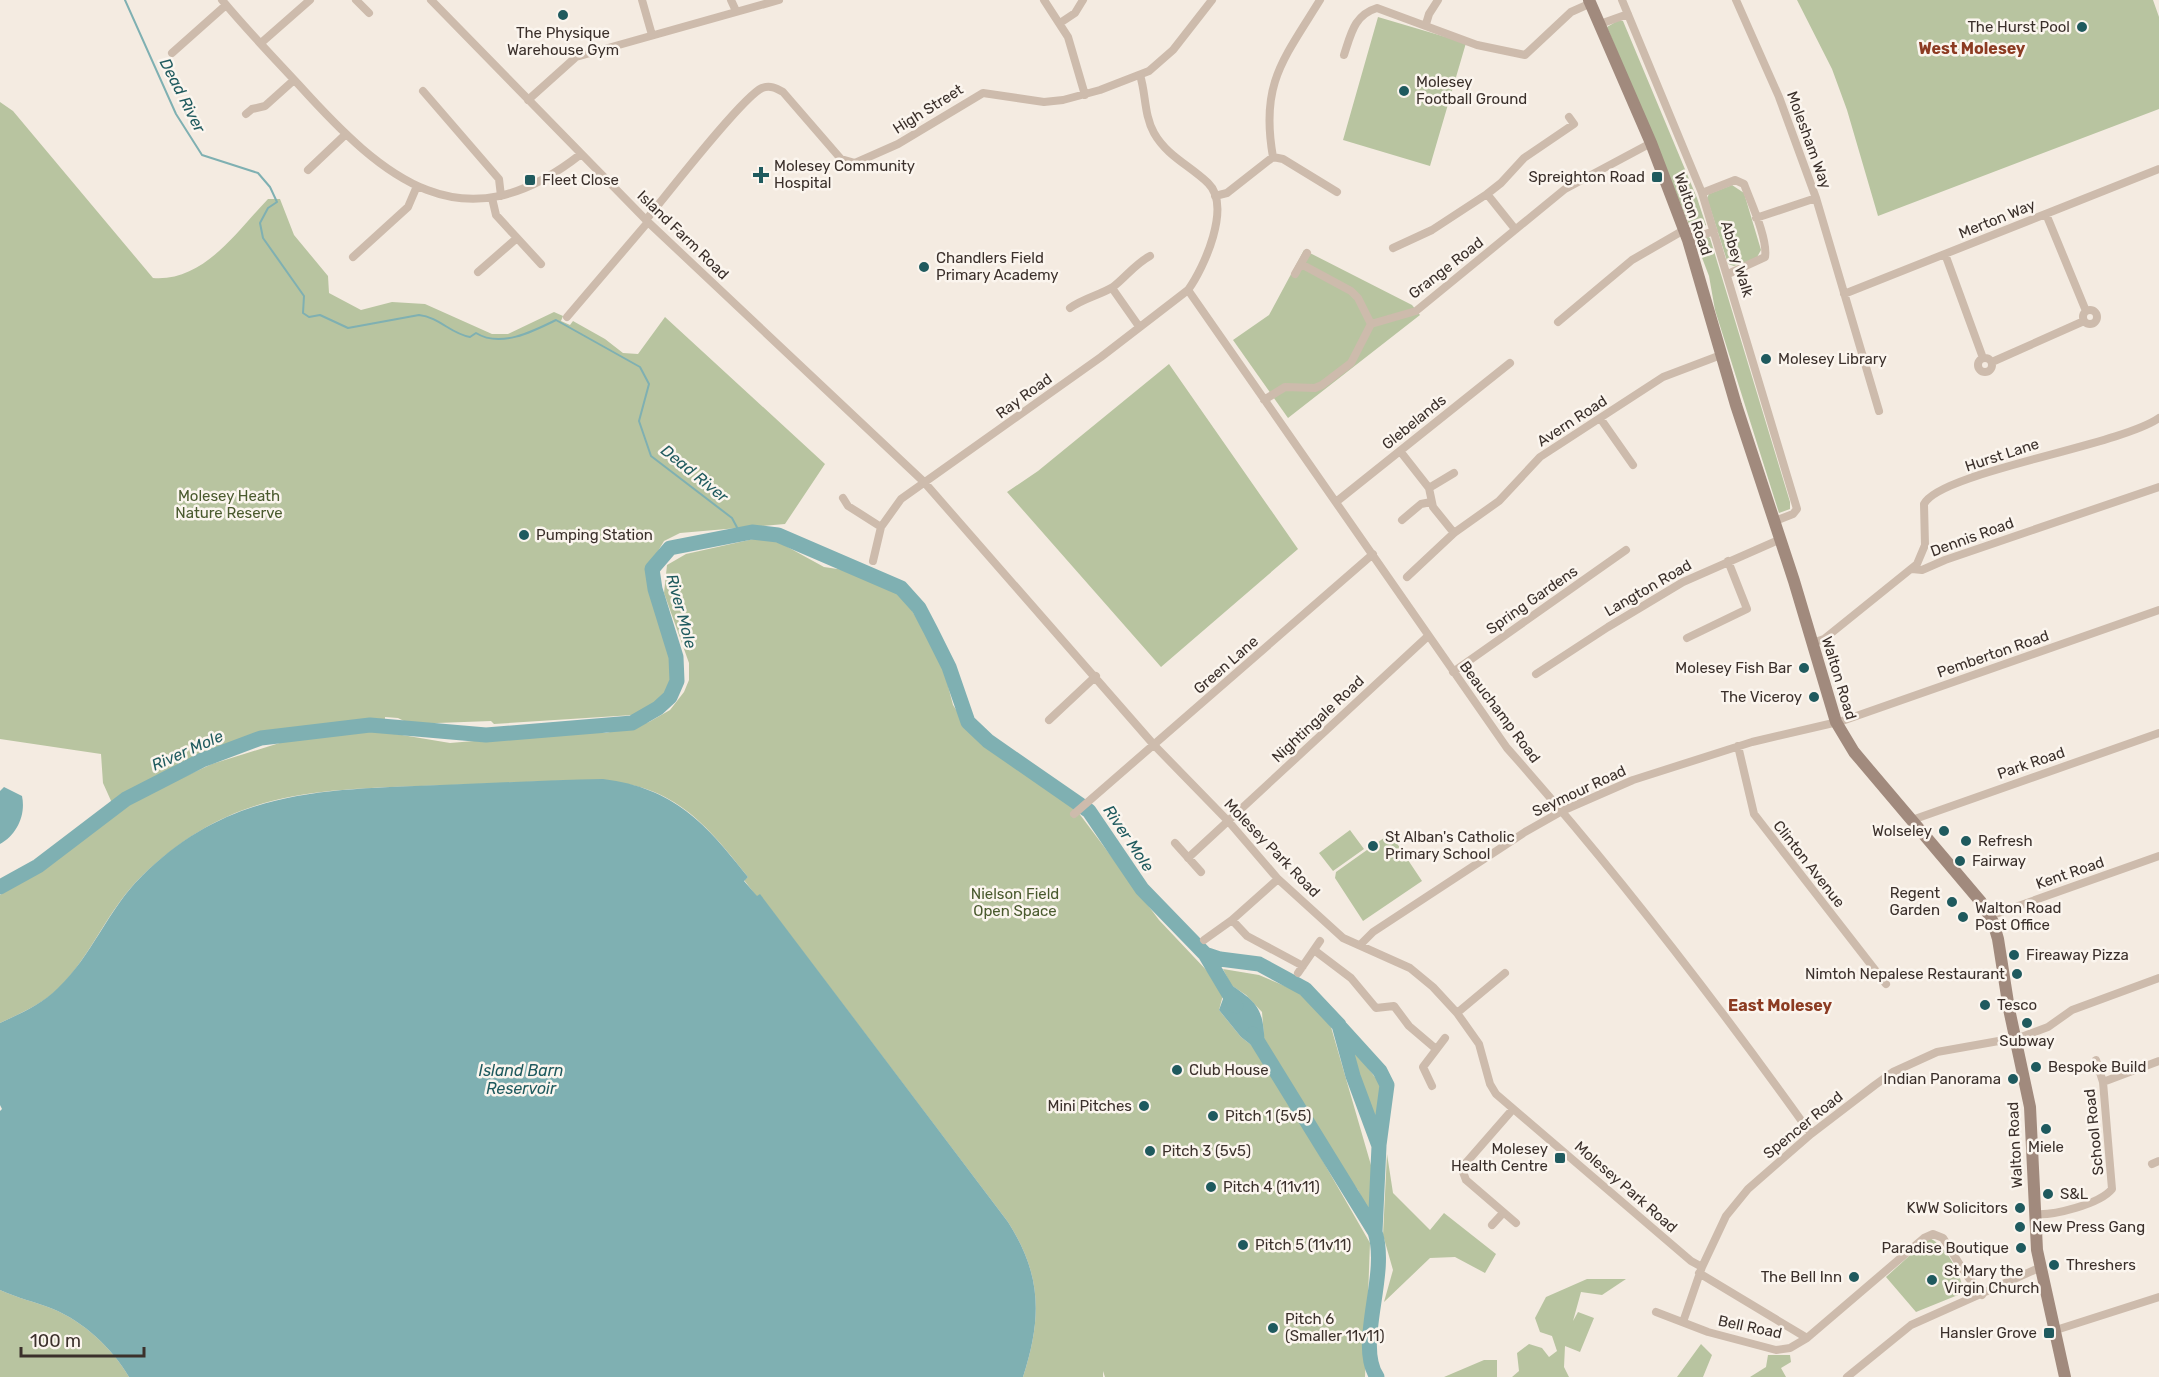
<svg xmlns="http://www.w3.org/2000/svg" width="2159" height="1377" viewBox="0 0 2159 1377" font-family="Rubik,sans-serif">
<rect width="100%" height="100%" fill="#f4ebe1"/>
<path fill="#b8c4a0" d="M1797 0H2153L2159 17V109L1878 216 1847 110 1832 69Z
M1378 17 1466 43 1430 166 1343 140Z
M1619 20 1623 21 1697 198 1706 225 1694 232 1691 229 1607 27Z
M0 102 13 111 153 278C204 282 237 231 268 199H280L294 235 328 276 329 293 361 310 392 302 425 304 492 334H508L554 312 563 316 561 321 570 325 573 321 605 339 623 353 638 354 665 317 825 464 785 524 680 533 664 541 649 566 654 607 671 655V685L657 703 633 715 494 724 491 721 410 724 398 718 385 717V720C343 723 293 724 253 737 204 753 157 779 112 803L103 783 101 754 0 739Z
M1732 185 1744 193 1761 250 1756 259 1734 266 1728 264 1707 198 1709 194Z
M1707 236 1710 238 1790 502V509L1779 513 1715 310 1709 276 1696 242Z
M1304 250 1412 305 1420 315 1288 418 1233 340 1269 315Z
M1169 364 1298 549 1161 667 1007 492 1038 471Z
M758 538 773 539 824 567 851 571 878 583 895 592 910 607 942 663 953 705 972 735 994 749 1078 812 1159 920 1210 974 1223 995 1219 1010 1241 1037 1260 1052 1370 1243 1365 1377H1105L1103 1371V1377H1023C1042 1318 1042 1275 1008 1222L760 895 757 897 744 880 748 877C699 814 666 779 580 780 527 782 474 784 421 786 308 790 230 792 143 875 108 908 92 955 59 988 42 1004 21 1013 0 1023V895L60 857 138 798 212 764 305 735 366 729 450 743 582 732 606 733 649 722 670 710 684 692 689 680V663L664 593 667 565 686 554Z
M1350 830 1364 849 1333 871 1319 853Z
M1388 835 1392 836 1422 881 1363 921 1335 878 1336 872Z
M1223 969 1259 975 1292 989 1310 1000 1331 1027 1375 1179 1371 1217 1358 1190 1332 1156 1265 1048 1262 1012 1246 995 1231 985Z
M1348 1042 1381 1085 1377 1130Z
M1387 1154 1393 1193 1430 1230 1444 1213 1496 1254 1485 1273 1455 1257 1430 1258 1384 1302 1393 1270 1383 1235Z
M1929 1238C1945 1244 1963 1276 1963 1293L1916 1312 1886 1277Z
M1587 1279H1626L1602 1295 1581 1292 1573 1321 1578 1312 1594 1318 1580 1352 1565 1346 1564 1367 1569 1377H1512L1519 1371 1517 1353 1529 1344 1542 1348 1549 1357 1557 1351 1552 1336 1540 1332 1535 1318 1546 1297Z
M0 1290C17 1298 36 1302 53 1309 84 1322 112 1348 129 1377H0Z
M1701 1344 1712 1355 1703 1377H1677Z
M1768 1355H1790L1791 1362 1781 1368 1786 1377H1750L1766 1367Z
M1484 1360H1497V1377H1444Z"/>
<path fill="#7fb0b2" d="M603 779C675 788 706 824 748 877L744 881 757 896 760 894 1008 1222C1042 1275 1042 1318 1023 1377H129C112 1348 84 1322 53 1309 36 1302 17 1298 0 1290V1111L2 1109 0 1105V1023C21 1013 41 1005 58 988 92 956 108 909 142 876 231 788 324 790 440 785 495 783 549 780 603 779Z
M4 787 22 796C26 815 17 835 0 844V791Z
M1231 985C1262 1005 1263 1012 1265 1048L1260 1052 1241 1037 1219 1010 1227 988Z"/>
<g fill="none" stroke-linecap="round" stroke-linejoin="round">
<path stroke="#7fb0b2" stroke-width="2" d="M125 0 176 114 202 155 258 173 270 187 277 202 268 208 260 223 263 238 304 296 303 313 309 317 320 315 348 328 419 315C439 317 451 334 470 337L476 333C500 348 532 332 556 320L640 367 649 384 639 421 651 456 732 518 740 533"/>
<path stroke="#7fb0b2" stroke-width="15" d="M0 887 38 866 126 799 202 760 261 738 370 725 486 735 632 723 658 708 670 697 677 681 676 657 655 589 652 569 670 548 752 532 778 535 901 588 919 608 931 631 949 667 968 722 988 741 1089 811 1142 889 1205 954 1236 1006
M1205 954 1220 959 1259 964 1305 989 1339 1025 1353 1076 1379 1146 1375 1232
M1341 1028 1380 1071 1387 1085 1379 1145
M1253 1034 1375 1232C1389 1275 1355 1344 1377 1377"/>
<path stroke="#cdbbac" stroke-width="8" d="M222 0C246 29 273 57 299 85 384 179 462 248 581 154
M356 0 369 13
M431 0 648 222 924 482 1154 745 1229 822 1278 879 1343 938 1410 968 1433 987 1457 1013 1479 1044 1490 1084 1496 1094 1691 1261 1702 1267
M642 0 652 35
M731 0 736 11
M1044 0 1068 37 1085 95
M1622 0 1702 193 1797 509 1793 514 1775 521
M1736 0 1779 97 1816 198 1879 411
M1060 23 1075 13 1083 0
M1426 24 1429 14 1438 0
M1600 24 1628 14
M261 43 310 0
M172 53 226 5
M1344 55C1351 34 1354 15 1377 8L1477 45 1525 55 1571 12 1591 3
M423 91 499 179 501 196
M528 100 576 57 779 0
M246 114 252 109 265 106 294 80
M1273 157C1260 84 1283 60 1320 0
M308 170 346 134
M1702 193 1735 180 1744 184C1751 203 1768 239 1765 257L1728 274
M1487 194 1515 229
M1215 196 1227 193 1273 157 1283 159 1337 192
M492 198 496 215 541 264
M2046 214 2086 311
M1756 218 1816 198
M646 220C665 197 742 97 762 88 770 85 776 88 783 92L841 159 855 163 898 144 983 93 1044 102 1063 100 1100 90 1149 71 1173 50 1212 0
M1688 240 1714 231
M1393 248 1432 230 1487 194 1501 183 1524 158 1574 124 1569 117
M1945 254 1983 358
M353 257 408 207 417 186
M1301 264 1351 291 1358 298 1371 324
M478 272 517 238
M1295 274 1307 253
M1112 288 1138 325
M1188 290 1507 748C1616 871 1716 1001 1811 1134
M1844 294 2159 169
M1070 308C1084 298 1100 295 1113 287 1126 277 1135 264 1150 256
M2083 317a7 7 0 1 1 14 0a7 7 0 1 1-14 0Z
M567 317 648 222
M1558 322 1632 260 1684 230
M1978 365a7 7 0 1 1 14 0a7 7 0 1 1-14 0Z
M1992 362 2084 321
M1264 400 1285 387 1315 388 1322 385 1351 363 1371 324 1416 311 1565 189 1651 143
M1600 418 1633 465
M1400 451 1429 488 1433 507 1454 533
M1429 488 1454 473
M843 498 848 506 881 527
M1336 502 1510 363
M1402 520 1421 504 1431 502
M873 561 881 527 901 499 1101 357 1188 290C1204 268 1232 206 1208 183 1189 165 1167 156 1154 133 1144 115 1146 94 1140 75
M1912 569 1922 570 1945 560 2159 487
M1407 577 1454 533 1499 501 1540 457 1663 377 1721 355
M1687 638 1747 609 1728 561
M1812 643 1824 639 1917 564 1925 545 1924 504C1940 472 2119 446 2159 418
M1453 672 1626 550
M1536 674 1608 627 1683 582 1781 539
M1049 720 1096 676
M1738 746 1754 814 1886 984
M1074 814 1373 554
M1912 820 2159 733
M1175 843 1201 872
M1188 858 1427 637
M1990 916 2159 856
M1232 920 1247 936 1303 966
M1204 940 1232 920 1278 879
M1361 944 1373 932 1525 832 1562 811 1633 780 1752 742 1842 721 2159 610
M1314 950 1351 978 1376 1008 1394 1006 1409 1026 1436 1049
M1298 973 1320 941
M1457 1013 1505 973
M2103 1082 2159 1061
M1432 1086 1423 1067 1445 1038
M1513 1109 1465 1164 1463 1172 1466 1180 1516 1223
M2152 1164 2159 1161
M2034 1214C2053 1216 2100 1204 2112 1189L2103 1082 2096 1060
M1492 1225 1503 1213
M1699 1273 1807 1338
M1656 1312 1708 1332 1776 1350 1790 1348 1807 1338 1924 1238 1933 1234 1943 1238 1965 1273 1982 1295
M1683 1322 1702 1267 1726 1216 1748 1189 1811 1134 1875 1085 1893 1072 1937 1052 2021 1037 2048 1027 2072 1010 2159 978
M2056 1330 2159 1297
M1847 1377 1911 1325 2041 1267"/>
<path stroke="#a18a7d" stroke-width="12" d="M1589 0 1651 143 1688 240 1736 405 1794 581 1836 722 1854 752 1981 902 1993 922 1998 939 2009 1009 2030 1107 2037 1250 2065 1377"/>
</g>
<g fill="#1f5a5e" stroke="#fbf5ee" stroke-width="2">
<circle cx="563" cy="15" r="6"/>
<circle cx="2082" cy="27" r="6"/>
<circle cx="1404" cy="91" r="6"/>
<path d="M758 166h6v6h6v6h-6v6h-6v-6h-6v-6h6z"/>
<rect x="1651" y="171" width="12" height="12" rx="3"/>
<rect x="524" y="174" width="12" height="12" rx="3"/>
<circle cx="924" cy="267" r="6"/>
<circle cx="1766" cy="359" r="6"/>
<circle cx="524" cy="535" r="6"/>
<circle cx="1804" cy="668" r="6"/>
<circle cx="1814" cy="697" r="6"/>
<circle cx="1944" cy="831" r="6"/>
<circle cx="1966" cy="841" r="6"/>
<circle cx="1373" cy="846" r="6"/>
<circle cx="1960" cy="861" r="6"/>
<circle cx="1952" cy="902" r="6"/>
<circle cx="1963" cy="917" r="6"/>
<circle cx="2014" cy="955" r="6"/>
<circle cx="2017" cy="974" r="6"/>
<circle cx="1985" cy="1005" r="6"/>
<circle cx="2027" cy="1023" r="6"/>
<circle cx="2036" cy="1067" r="6"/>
<circle cx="1177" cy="1070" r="6"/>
<circle cx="2013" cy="1079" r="6"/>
<circle cx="1144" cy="1106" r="6"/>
<circle cx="1213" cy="1116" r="6"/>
<circle cx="2046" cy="1129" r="6"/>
<circle cx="1150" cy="1151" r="6"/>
<rect x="1554" y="1152" width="12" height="12" rx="3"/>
<circle cx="1211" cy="1187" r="6"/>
<circle cx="2048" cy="1194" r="6"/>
<circle cx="2020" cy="1208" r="6"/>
<circle cx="2020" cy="1227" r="6"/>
<circle cx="1243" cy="1245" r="6"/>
<circle cx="2021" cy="1248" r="6"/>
<circle cx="2054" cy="1265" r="6"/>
<circle cx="1854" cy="1277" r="6"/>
<circle cx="1932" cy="1280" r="6"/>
<circle cx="1273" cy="1328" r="6"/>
<rect x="2043" y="1327" width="12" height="12" rx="3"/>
</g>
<g text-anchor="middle" stroke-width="5" stroke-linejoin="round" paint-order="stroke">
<g font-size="15" fill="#3b302b" stroke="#fbf5ee" text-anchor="start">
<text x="2070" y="32" text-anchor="end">The Hurst Pool</text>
<text x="563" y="38" text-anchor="middle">The Physique<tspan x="563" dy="17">Warehouse Gym</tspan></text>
<text x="1416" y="87">Molesey<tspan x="1416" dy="17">Football Ground</tspan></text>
<text x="774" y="171">Molesey Community<tspan x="774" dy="17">Hospital</tspan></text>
<text x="1645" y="182" text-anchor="end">Spreighton Road</text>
<text x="542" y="185">Fleet Close</text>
<text x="936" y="263">Chandlers Field<tspan x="936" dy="17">Primary Academy</tspan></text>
<text x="1778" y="364">Molesey Library</text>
<text x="536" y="540">Pumping Station</text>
<text x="1792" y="673" text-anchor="end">Molesey Fish Bar</text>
<text x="1802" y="702" text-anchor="end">The Viceroy</text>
<text x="1932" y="836" text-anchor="end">Wolseley</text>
<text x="1385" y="842">St Alban's Catholic<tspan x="1385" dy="17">Primary School</tspan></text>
<text x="1978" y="846">Refresh</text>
<text x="1972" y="866">Fairway</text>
<text x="1940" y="898" text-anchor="end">Regent<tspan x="1940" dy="17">Garden</tspan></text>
<text x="1975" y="913">Walton Road<tspan x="1975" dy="17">Post Office</tspan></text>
<text x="2026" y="960">Fireaway Pizza</text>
<text x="2005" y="979" text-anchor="end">Nimtoh Nepalese Restaurant</text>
<text x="1997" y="1010">Tesco</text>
<text x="2027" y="1046" text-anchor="middle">Subway</text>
<text x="2048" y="1072">Bespoke Build</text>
<text x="1189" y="1075">Club House</text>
<text x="2001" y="1084" text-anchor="end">Indian Panorama</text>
<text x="1132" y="1111" text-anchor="end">Mini Pitches</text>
<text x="1225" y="1121">Pitch 1 (5v5)</text>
<text x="2046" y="1152" text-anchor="middle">Miele</text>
<text x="1548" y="1154" text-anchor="end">Molesey<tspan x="1548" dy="17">Health Centre</tspan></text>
<text x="1162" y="1156">Pitch 3 (5v5)</text>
<text x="1223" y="1192">Pitch 4 (11v11)</text>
<text x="2060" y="1199">S&amp;L</text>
<text x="2008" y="1213" text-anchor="end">KWW Solicitors</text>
<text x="2032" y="1232">New Press Gang</text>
<text x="1255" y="1250">Pitch 5 (11v11)</text>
<text x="2009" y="1253" text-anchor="end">Paradise Boutique</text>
<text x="2066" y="1270">Threshers</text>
<text x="1944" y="1276">St Mary the<tspan x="1944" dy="17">Virgin Church</tspan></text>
<text x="1842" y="1282" text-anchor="end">The Bell Inn</text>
<text x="1285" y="1324">Pitch 6<tspan x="1285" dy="17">(Smaller 11v11)</tspan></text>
<text x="2037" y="1338" text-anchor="end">Hansler Grove</text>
</g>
<g font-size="15" fill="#3b302b" stroke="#fbf5ee">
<text transform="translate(928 109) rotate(-32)" y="5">High Street</text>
<text transform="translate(1809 140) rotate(70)" y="5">Molesham Way</text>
<text transform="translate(1693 214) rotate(71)" y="5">Walton Road</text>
<text transform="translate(1997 219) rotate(-22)" y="5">Merton Way</text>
<text transform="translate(683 235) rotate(44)" y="5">Island Farm Road</text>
<text transform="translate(1737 259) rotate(73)" y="5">Abbey Walk</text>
<text transform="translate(1446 268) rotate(-38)" y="5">Grange Road</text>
<text transform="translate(1024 396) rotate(-36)" y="5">Ray Road</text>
<text transform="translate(1572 421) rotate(-33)" y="5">Avern Road</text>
<text transform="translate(1414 422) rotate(-39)" y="5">Glebelands</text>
<text transform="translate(2002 455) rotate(-18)" y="5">Hurst Lane</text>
<text transform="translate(1972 537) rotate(-20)" y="5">Dennis Road</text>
<text transform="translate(1648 588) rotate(-30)" y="5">Langton Road</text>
<text transform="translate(1532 600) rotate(-35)" y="5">Spring Gardens</text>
<text transform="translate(1993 654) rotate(-19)" y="5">Pemberton Road</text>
<text transform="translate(1226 665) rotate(-41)" y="5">Green Lane</text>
<text transform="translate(1839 678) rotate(73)" y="5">Walton Road</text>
<text transform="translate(1500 712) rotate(53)" y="5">Beauchamp Road</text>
<text transform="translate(1318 719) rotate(-43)" y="5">Nightingale Road</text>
<text transform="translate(2031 763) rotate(-19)" y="5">Park Road</text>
<text transform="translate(1579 791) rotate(-25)" y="5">Seymour Road</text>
<text transform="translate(1272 848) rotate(46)" y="5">Molesey Park Road</text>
<text transform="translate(1809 864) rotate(52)" y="5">Clinton Avenue</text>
<text transform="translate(2070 873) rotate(-19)" y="5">Kent Road</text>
<text transform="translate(1803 1125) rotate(-39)" y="5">Spencer Road</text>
<text transform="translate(2094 1132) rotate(-96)" y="5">School Road</text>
<text transform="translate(2015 1145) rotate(-93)" y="5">Walton Road</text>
<text transform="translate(1626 1187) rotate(41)" y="5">Molesey Park Road</text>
<text transform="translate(1750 1327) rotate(12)" y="5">Bell Road</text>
</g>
<g font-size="15" fill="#4a5a2e" stroke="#fbf5ee">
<text x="229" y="501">Molesey Heath<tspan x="229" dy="17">Nature Reserve</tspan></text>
<text x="1015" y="899">Nielson Field<tspan x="1015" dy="17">Open Space</tspan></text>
</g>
<g font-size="16" font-weight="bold" fill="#8c3b22" stroke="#fbf5ee">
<text x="1972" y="54">West Molesey</text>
<text x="1780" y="1011">East Molesey</text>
</g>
<g font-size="16" font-style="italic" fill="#1f5a5e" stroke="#fbf5ee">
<text transform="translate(183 95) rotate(63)" y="6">Dead River</text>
<text transform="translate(695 473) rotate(39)" y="6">Dead River</text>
<text transform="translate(682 611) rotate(75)" y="6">River Mole</text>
<text transform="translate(187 750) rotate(-24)" y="6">River Mole</text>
<text transform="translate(1129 838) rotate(56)" y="6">River Mole</text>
<text x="521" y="1076">Island Barn<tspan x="521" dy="18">Reservoir</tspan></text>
</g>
</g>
<path d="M21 1347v9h123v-9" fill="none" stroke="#3b302b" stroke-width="3"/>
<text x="30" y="1347" font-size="18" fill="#3b302b" stroke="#fbf5ee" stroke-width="4.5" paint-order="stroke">100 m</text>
</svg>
